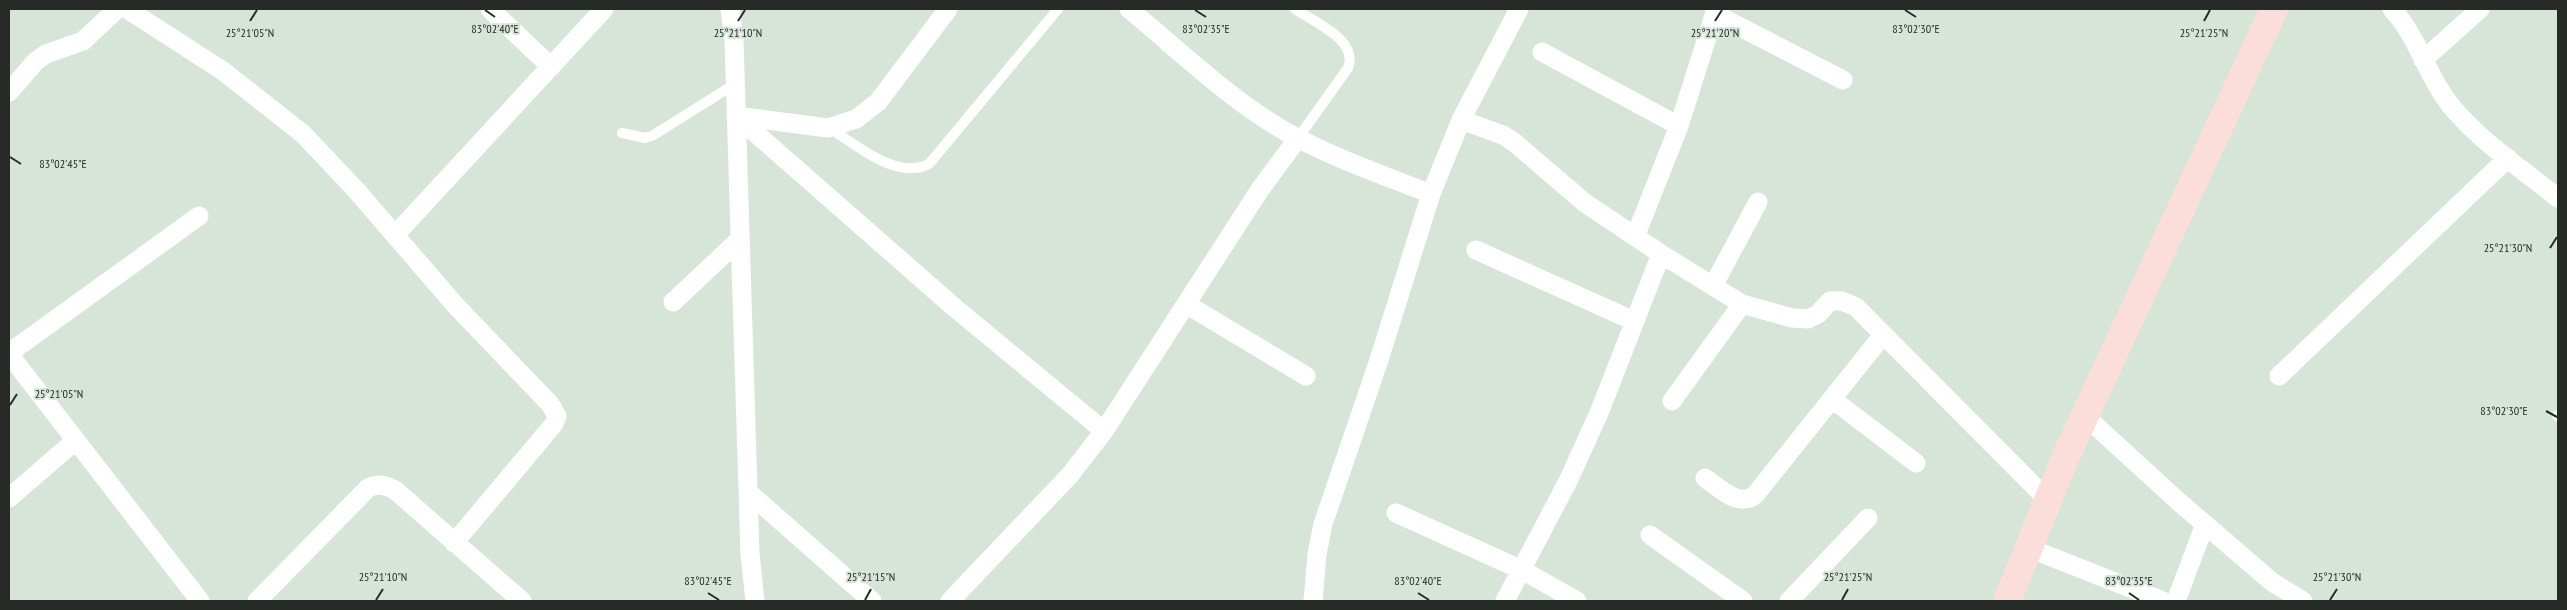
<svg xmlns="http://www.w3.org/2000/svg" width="2567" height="610" viewBox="0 0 2567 610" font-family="'PT Sans Narrow',sans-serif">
<rect width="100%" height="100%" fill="#d7e5d9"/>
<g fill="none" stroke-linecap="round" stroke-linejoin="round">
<path stroke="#fff" stroke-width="10" d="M1295 9C1314 22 1359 40 1348 68L1298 138
M829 128C856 144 896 181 929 164L1058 9
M622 133 645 138 652 136 735 84
M2557 416 2558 415"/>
<path stroke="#fff" stroke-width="19" d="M127 9 223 71 303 134 356 190 456 306 550 404 557 416 554 424 454 543
M490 9 551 67
M730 9 734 40 750 554 755 601
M1129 9C1180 51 1230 100 1288 133 1333 158 1383 175 1431 194
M2392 9C2418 37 2427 76 2451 106 2481 142 2522 169 2558 198
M1715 14 1843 80
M1542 52 1679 126
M2423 60 2480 9
M9 92 36 61 46 54 83 41 117 9
M736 116 955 308 1104 431
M736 116 828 128 856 119 878 102 948 9
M1461 120 1503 135 1515 143 1585 203 1661 254 1742 304 1792 318 1808 319 1818 314 1830 301H1842L1856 307 2049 501
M395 235 604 9
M1635 237 1679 126 1716 9
M1476 250 1634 321
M1713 286 1758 202
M673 302 740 239
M1186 304 1306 376
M9 353 199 216
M9 354 200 601
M2279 376 2508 158
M1832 399 1916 463
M1672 401 1742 304
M2086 417 2178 501 2272 582 2303 601
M1705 478C1720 488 1738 508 1755 495L1883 335
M748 492 872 601
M9 498 75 441
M1396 513 1522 570 1577 601
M1650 535 1743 601
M2029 548 2163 601
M257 601 368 488C379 483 385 485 395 490L522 601
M950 601 1070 475 1104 431 1259 191 1298 138
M1313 601 1317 554 1323 524 1378 363 1431 194 1461 120 1519 9
M1505 601 1568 481 1599 413 1661 254
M1789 601 1868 518
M2176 601 2205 524"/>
<path stroke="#fbddd9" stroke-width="28" d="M2007 601 2067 454 2274 9"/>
</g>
<path fill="none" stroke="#262b27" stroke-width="2" d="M485 10 495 17M1195 10 1206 17M1905 10 1916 17M250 21 257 10M738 21 745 10M1715 21 1722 10M2204 21 2210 10M10 157 21 164M2550 248 2557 237M10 405 17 394M2546 411 2557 417M708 593 719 600M1418 593 1429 600M2129 593 2139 600M376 600 383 589M865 600 871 589M1842 600 1848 589M2330 600 2337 589"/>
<g font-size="12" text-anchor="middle" fill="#262b27" stroke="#d7e5d9" stroke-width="4" stroke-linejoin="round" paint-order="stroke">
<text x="495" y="33">83°02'40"E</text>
<text x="1206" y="33">83°02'35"E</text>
<text x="1916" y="33">83°02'30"E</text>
<text x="250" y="37">25°21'05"N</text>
<text x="738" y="37">25°21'10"N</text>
<text x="1715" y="37">25°21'20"N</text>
<text x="2204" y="37">25°21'25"N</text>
<text x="63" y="168">83°02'45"E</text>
<text x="2508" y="252">25°21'30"N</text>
<text x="59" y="398">25°21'05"N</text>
<text x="2504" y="415">83°02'30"E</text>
<text x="383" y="581">25°21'10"N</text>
<text x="871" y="581">25°21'15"N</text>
<text x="1848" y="581">25°21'25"N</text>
<text x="2337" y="581">25°21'30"N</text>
<text x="708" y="585">83°02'45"E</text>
<text x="1418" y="585">83°02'40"E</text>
<text x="2129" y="585">83°02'35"E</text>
</g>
<rect width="2567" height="610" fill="none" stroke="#262b27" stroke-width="20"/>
</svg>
